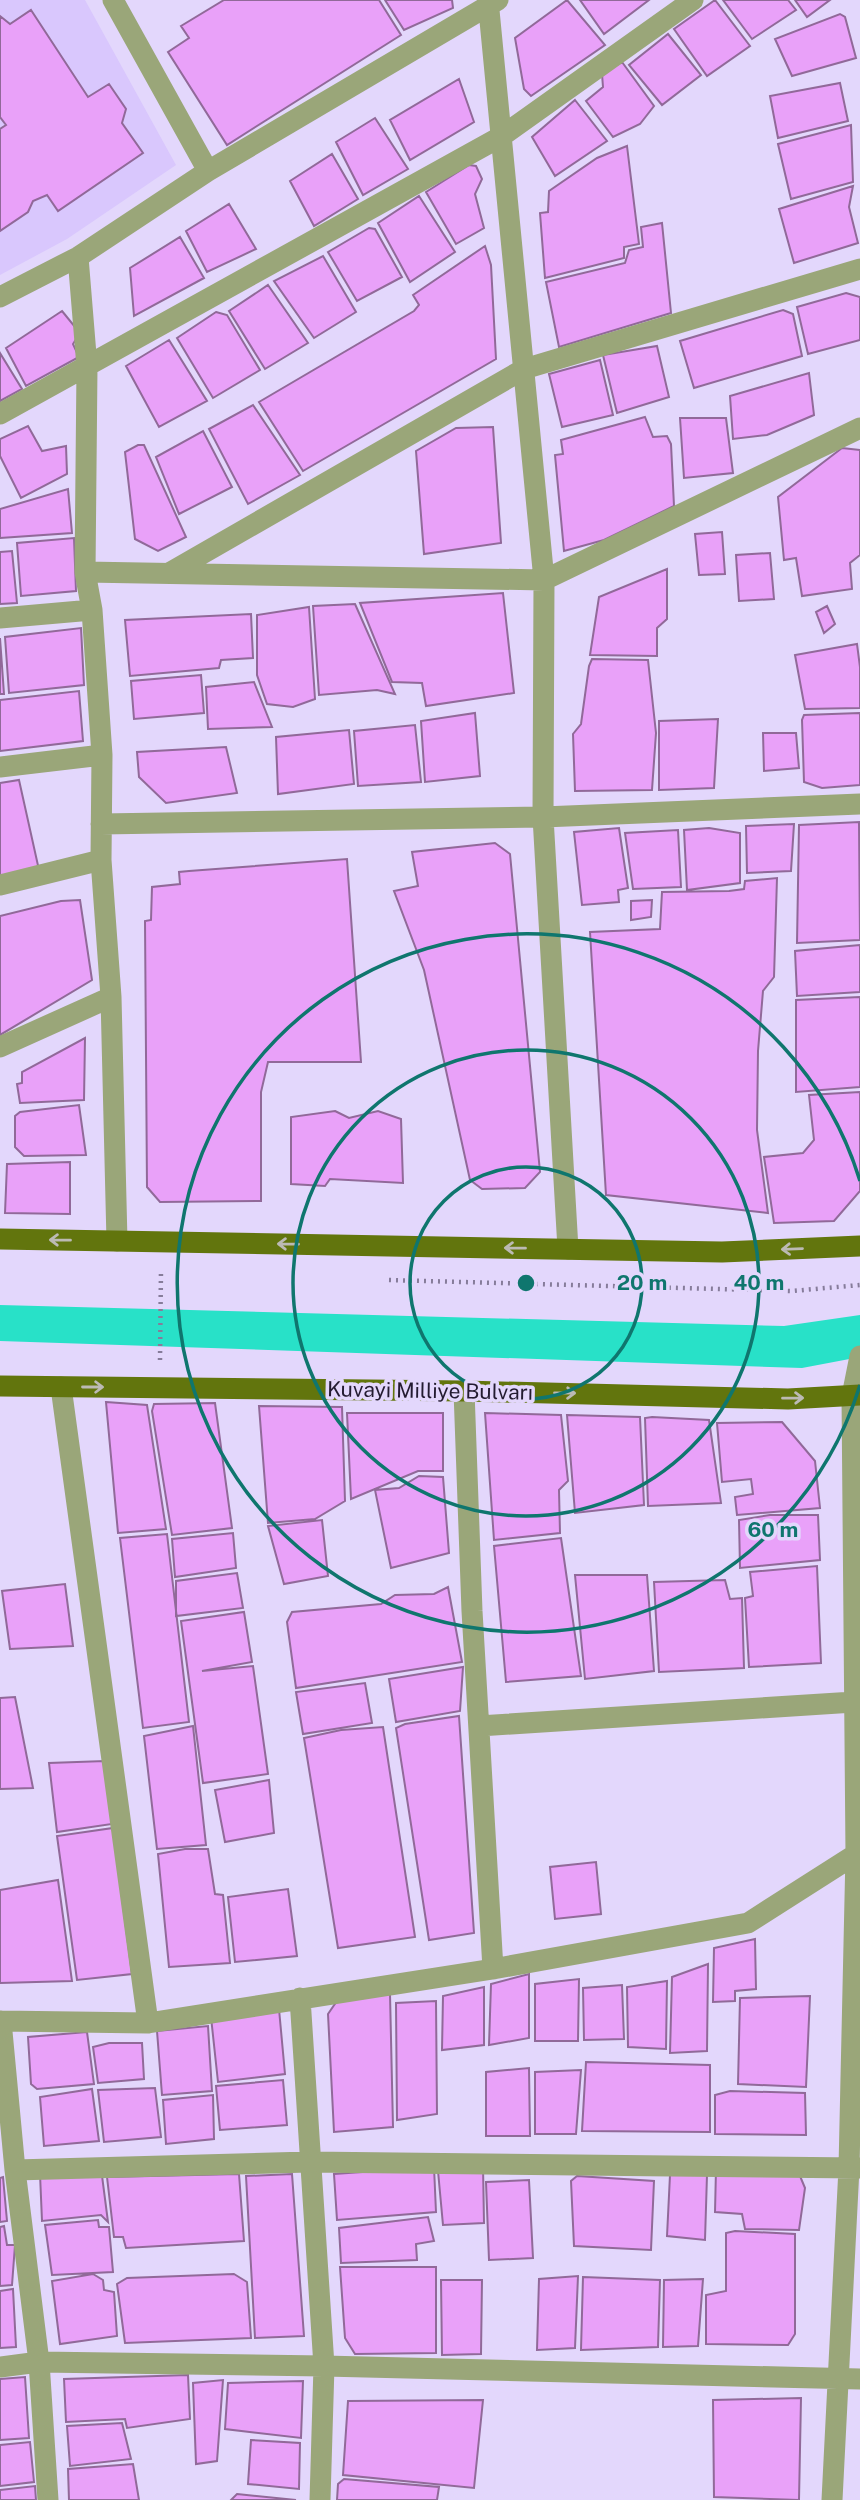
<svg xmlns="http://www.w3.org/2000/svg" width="860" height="2500" viewBox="0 0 860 2500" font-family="'Public Sans',sans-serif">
<rect width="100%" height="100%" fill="#e3d7fc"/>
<path fill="#d9c7fd" d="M0 0H85L176 165 67 239 0 275Z"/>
<path fill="#28e1c8" d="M0 1305 784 1326 860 1315V1357L802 1368 0 1341Z"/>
<path fill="#e9a1f9" stroke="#916999" stroke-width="2" d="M224 0H379L401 35 227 145 168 52 189 38 181 26Z
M385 0H452L453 8 404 30Z
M567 0 605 45 531 96 524 89 515 38Z
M580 0H649L604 34Z
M715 0 750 46 707 76 674 29Z
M723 0H788L796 10 752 39Z
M795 0H830L807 17Z
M31 10 88 97 109 84 126 109 122 123 143 153 58 211 47 195 33 201 28 212 0 231V129L6 125 0 117V16L10 24Z
M840 14 845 17 856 58 792 76 775 39Z
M668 34 701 75 662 105 629 65Z
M622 62 654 106 640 124 613 137 586 101 603 87 602 74Z
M459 79 474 122 410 160 390 120Z
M840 83 848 121 778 138 770 96Z
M575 100 607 141 555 176 532 137Z
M375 118 408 169 363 195 336 142Z
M851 125 853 182 791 199 778 144Z
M627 146 639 244 624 247V258L545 278 540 213 548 212 549 191 597 158Z
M332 154 358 199 314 226 290 181Z
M469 165 476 166 482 179 475 194 484 228 456 244 426 192Z
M853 186 849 207 858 243 794 263 779 209Z
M419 196 455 252 410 282 378 223Z
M229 204 256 249 207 272 186 231Z
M662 223 671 313 559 347 546 282 625 263 629 250 643 247 641 227Z
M369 228 375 229 402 277 357 301 328 252Z
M180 237 204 278 134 316 130 268Z
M485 246 491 265 496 359 303 471 259 402 414 311 419 305 413 295Z
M323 256 356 312 314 338 274 281Z
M268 285 308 343 265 369 229 311Z
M846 293 860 297V340L808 354 797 307Z
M783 310 793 314 802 356 694 388 680 341Z
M62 311 80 333 73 344 79 357 26 386 6 348Z
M216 312 227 315 260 370 213 398 177 338Z
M169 340 207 401 159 427 126 366Z
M657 346 669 397 617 413 603 355Z
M0 353 22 389 0 401Z
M600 360 613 415 562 427 549 374Z
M809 373 814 415 767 435 733 439 730 396Z
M253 405 300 475 248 504 209 429Z
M645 417 653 437 667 436 671 444 674 506 604 540 564 551 555 455 563 454 561 440Z
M680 418H726L733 473 684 478Z
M28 426 42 451 66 446 67 474 21 498 0 456V439Z
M493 427 501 543 424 554 416 451 456 428Z
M203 431 232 487 179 514 156 457Z
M138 445H144L186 537 158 551 135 539 125 452Z
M842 448 860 450V555L850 563 852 589 802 596 796 558 784 560 778 497Z
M68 489 72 533 0 538V509Z
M722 532 725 574 699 575 695 534Z
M74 538 76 591 21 596 17 543Z
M12 551 17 603 0 604V552Z
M770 553 774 599 739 601 736 555Z
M667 569V619L657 628V656L590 655 599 597Z
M503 593 514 693 426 706 422 683 392 682 360 603Z
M355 604 395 694 377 690 319 695 313 606Z
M827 606 835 624 824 633 816 612Z
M309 607 315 699 293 707 267 704 257 675V615Z
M251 614 253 658 221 660 219 668 130 676 125 620Z
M81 628 84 685 9 693 5 637Z
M0 638 4 694H0Z
M857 644 860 667V708L805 709 795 655Z
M592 659 648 660 656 733 652 790 575 791 573 734 581 724 589 666Z
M201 675 204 713 134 719 131 681Z
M254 682 272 727 208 729 206 687Z
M79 691 83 741 0 751V700Z
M475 713 480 776 425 782 421 721Z
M860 713V785L822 788 804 782 802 720 804 715Z
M718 719 714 788 659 790V721Z
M415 725 421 782 358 786 354 731Z
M349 730 354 784 278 794 276 737Z
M763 733H796L799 768 764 771Z
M226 747 237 793 166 803 139 777 137 752Z
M19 780 39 870 0 877V783Z
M859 822 860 940 797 943 799 825Z
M794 824 791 871 747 873 746 826Z
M619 828 628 888 618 890 619 902 582 905 574 832Z
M709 828 740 833V883L687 890 684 830Z
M678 830 681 887 633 889 625 833Z
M495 843 510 854 540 1172 525 1188 482 1189 470 1180 424 970 394 891 418 886 412 852Z
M347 859 361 1062H268L261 1092V1201L160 1202 147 1187 145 921 151 920 152 887 180 884 179 872 189 871Z
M777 878 774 977 763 991 758 1051 757 1130 768 1213 606 1195 590 932 660 929 662 892 729 891 744 889 745 881Z
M80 900 92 980 0 1035V916L61 901Z
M652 900 651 917 631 920V901Z
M860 945V992L797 996 795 951Z
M860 997V1087L796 1092V1000Z
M85 1038 84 1100 20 1103 17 1084 22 1083V1072Z
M860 1092V1191L834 1221 774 1223 764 1157 803 1153 814 1140 809 1095Z
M79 1105 86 1155 24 1156 15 1147V1116L20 1112Z
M335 1111 349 1118 378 1111 401 1119 403 1183 330 1179 325 1186 291 1184V1117Z
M70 1162V1214L5 1213 7 1164Z
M106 1402 147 1405 166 1529 118 1533Z
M215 1403 232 1528 172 1535 152 1411 154 1404Z
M259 1406 342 1407 345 1501 315 1519 268 1523Z
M347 1413H443V1471H418L351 1499Z
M485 1413 561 1415 568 1481 559 1490 560 1533 494 1540Z
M567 1415 640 1417 644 1505 575 1513Z
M652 1417 709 1420 721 1503 648 1506 645 1418Z
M782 1422 815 1461 820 1508 737 1515 735 1497 753 1494 751 1479 722 1482 717 1423Z
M419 1476 443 1477 449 1553 391 1568 375 1490 399 1488Z
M770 1515H818L820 1560 740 1568 739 1520Z
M322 1520 328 1576 284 1584 268 1526Z
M233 1533 236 1568 175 1577 172 1539Z
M167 1534 189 1722 143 1728 120 1538Z
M561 1538 581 1676 506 1682 494 1546Z
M817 1566 821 1663 749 1667 745 1598 753 1596 750 1572Z
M237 1573 243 1608 176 1616V1581Z
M575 1575H647L654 1671 585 1679Z
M725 1580 730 1599 742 1598 744 1668 659 1672 654 1582Z
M65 1584 73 1646 10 1649 2 1591Z
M448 1587 462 1662 296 1688 287 1622 292 1612 381 1604 395 1595 434 1594Z
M244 1612 252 1662 202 1671 253 1666 268 1774 203 1783 181 1621Z
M463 1667 460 1711 396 1722 389 1679Z
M365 1683 372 1723 303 1734 296 1692Z
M15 1697 33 1788 0 1789V1698Z
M459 1716 474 1933 429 1940 396 1728 405 1724Z
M193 1726 206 1845 157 1849 144 1736Z
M383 1727 415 1937 338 1948 304 1738 341 1730Z
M105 1761 112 1824 57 1832 49 1763Z
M269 1780 274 1833 225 1842 215 1790Z
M113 1828 132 1974 77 1980 57 1836Z
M185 1849H208L215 1894 223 1895 230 1963 169 1967 158 1854Z
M596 1862 601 1914 555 1919 550 1867Z
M58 1880 72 1981 0 1983V1890Z
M288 1889 297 1956 235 1962 228 1897Z
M755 1939 756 1989 735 1991V2001L713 2002 714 1948Z
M708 1964 707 2051 670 2053 672 1977Z
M529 1974V2038L489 2045 491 1984Z
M579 1979 578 2041H535V1984Z
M667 1981 666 2049 628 2047 627 1987Z
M622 1985 624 2039 584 2040 583 1988Z
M484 1987V2045L442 2050 443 1996Z
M390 1994 393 2127 334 2132 328 2014 339 1998Z
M810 1996 806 2087 738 2084 740 1998Z
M436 2001 437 2114 397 2120 396 2003Z
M279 2009 285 2074 218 2082 211 2017Z
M208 2026 212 2091 162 2095 157 2031Z
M87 2032 94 2084 37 2089 31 2084 28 2037Z
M109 2043H142L144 2079 98 2083 93 2047Z
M586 2062 710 2065V2132L582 2131Z
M529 2068 530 2136H486V2072Z
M581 2070 576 2134H535V2072Z
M283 2080 287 2125 220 2130 216 2086Z
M155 2088 161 2137 104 2142 98 2090Z
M92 2089 99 2141 44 2146 40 2097Z
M730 2091 805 2093 806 2135 715 2134V2095Z
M213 2095 214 2139 166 2144 163 2100Z
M483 2166 484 2223 443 2225 438 2171Z
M434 2167 436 2212 337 2220 334 2174Z
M101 2168 108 2222 101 2215 42 2221 40 2174Z
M716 2169 800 2176 805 2188 799 2230 745 2229 742 2214 715 2212Z
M239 2174 244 2241 126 2248 123 2237H114L107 2177Z
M292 2174 304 2336 255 2338 246 2176Z
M670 2175H707L705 2240 667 2236Z
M577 2176 654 2181 651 2250 574 2246 571 2181Z
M3 2177 7 2221 0 2222V2178Z
M529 2180 533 2258 489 2260 486 2182Z
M428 2217 434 2241 416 2244 417 2260 341 2263 339 2228Z
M98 2220 99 2227H109L113 2272 52 2275 45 2225Z
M4 2226 7 2245H15L12 2285 0 2286V2227Z
M735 2231 795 2234V2334L788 2345 706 2344V2295L726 2291V2233Z
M340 2267H436V2353L355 2354 345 2338Z
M93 2274 103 2280 104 2290 114 2292 117 2336 60 2344 52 2281Z
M234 2274 247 2282 251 2338 125 2343 117 2284 127 2278Z
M578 2276 575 2348 537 2350 539 2279Z
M583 2277 660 2280 658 2347 581 2350Z
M703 2279 698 2346 663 2347 664 2280Z
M441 2280H482L481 2354 442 2355Z
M13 2289 16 2347 0 2348V2291Z
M188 2375 190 2419 127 2428 125 2419 66 2422 64 2379Z
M25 2377 29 2438 0 2440V2379Z
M223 2380 217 2461 196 2464 193 2383Z
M303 2381 301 2438 225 2429 228 2383Z
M801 2398 799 2500 714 2497 713 2400Z
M483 2400 474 2488 343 2475 348 2401Z
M122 2423 131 2459 70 2466 67 2426Z
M251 2440 300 2443 299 2489 248 2484Z
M30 2442 34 2482 0 2486V2445Z
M133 2464 139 2500H69L68 2469Z
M344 2479 439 2487 437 2500H337L338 2484Z
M35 2486 36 2500H0V2490Z
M237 2494 296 2500H231Z"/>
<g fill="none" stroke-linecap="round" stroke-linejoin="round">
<path stroke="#867c9a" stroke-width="4.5" stroke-dasharray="2 5" stroke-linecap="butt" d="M389 1280 792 1291 860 1285
M160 1360 161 1270"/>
<path stroke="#9aa679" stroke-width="21" d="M113 0 208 171
M488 0 544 580 543 817 568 1249
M78 257 87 367 85 572 92 610 102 755 101 860 111 997 117 1241
M0 297 78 257 208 171 498 0
M0 414 502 136 693 0
M85 572 544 580 860 428
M169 573 524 369 860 269
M0 618 92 610
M0 767 102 755
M101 824 543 817 860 804
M0 885 101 860
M0 1047 111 997
M61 1387 148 2023
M464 1391 472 1611 493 1969
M479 1726 854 1702
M300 1998 324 2366 320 2500
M0 2021 148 2023 493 1969 748 1923 856 1854 860 1853
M1 2021 15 2170 39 2362 48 2500
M15 2170 309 2162 860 2168
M0 2367 39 2362 324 2366 860 2379
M832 2500 849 2168 856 1854 852 1396 860 1356"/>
<path stroke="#62750d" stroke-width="21" d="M0 1239 722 1252 860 1246
M0 1386 464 1391 788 1399 860 1395"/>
</g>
<defs><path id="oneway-shaft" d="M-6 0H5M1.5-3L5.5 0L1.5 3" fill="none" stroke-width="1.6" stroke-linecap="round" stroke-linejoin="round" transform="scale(1.75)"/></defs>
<g stroke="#bcbab4">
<use href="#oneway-shaft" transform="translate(60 1240) rotate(-179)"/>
<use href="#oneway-shaft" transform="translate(288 1244) rotate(-179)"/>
<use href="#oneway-shaft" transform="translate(515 1248) rotate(-179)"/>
<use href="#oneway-shaft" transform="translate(792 1249) rotate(178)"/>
<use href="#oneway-shaft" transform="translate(93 1387)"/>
<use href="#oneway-shaft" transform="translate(565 1393) rotate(1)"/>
<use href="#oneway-shaft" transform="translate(793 1398) rotate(-1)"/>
</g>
<g fill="none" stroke="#0f766e" stroke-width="3.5">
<circle cx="526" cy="1283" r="116"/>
<circle cx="526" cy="1283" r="233"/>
<path d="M860 1385A349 349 0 1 1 860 1181"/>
</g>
<g text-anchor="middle" stroke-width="7" stroke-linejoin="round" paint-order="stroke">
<g font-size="21" fill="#231b31" stroke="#e3d7fc">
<text transform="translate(430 1391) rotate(1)" y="7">Kuvayi Milliye Bulvarı</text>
</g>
</g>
<circle cx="526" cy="1283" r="10" fill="#0f766e" stroke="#e3d7fc" stroke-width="3.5"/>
<g font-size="21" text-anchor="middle" font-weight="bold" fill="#0f766e" stroke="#e3d7fc" stroke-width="7" stroke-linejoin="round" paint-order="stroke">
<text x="642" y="1290">20 m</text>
<text x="759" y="1290">40 m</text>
<text x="773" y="1537">60 m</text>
</g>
</svg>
